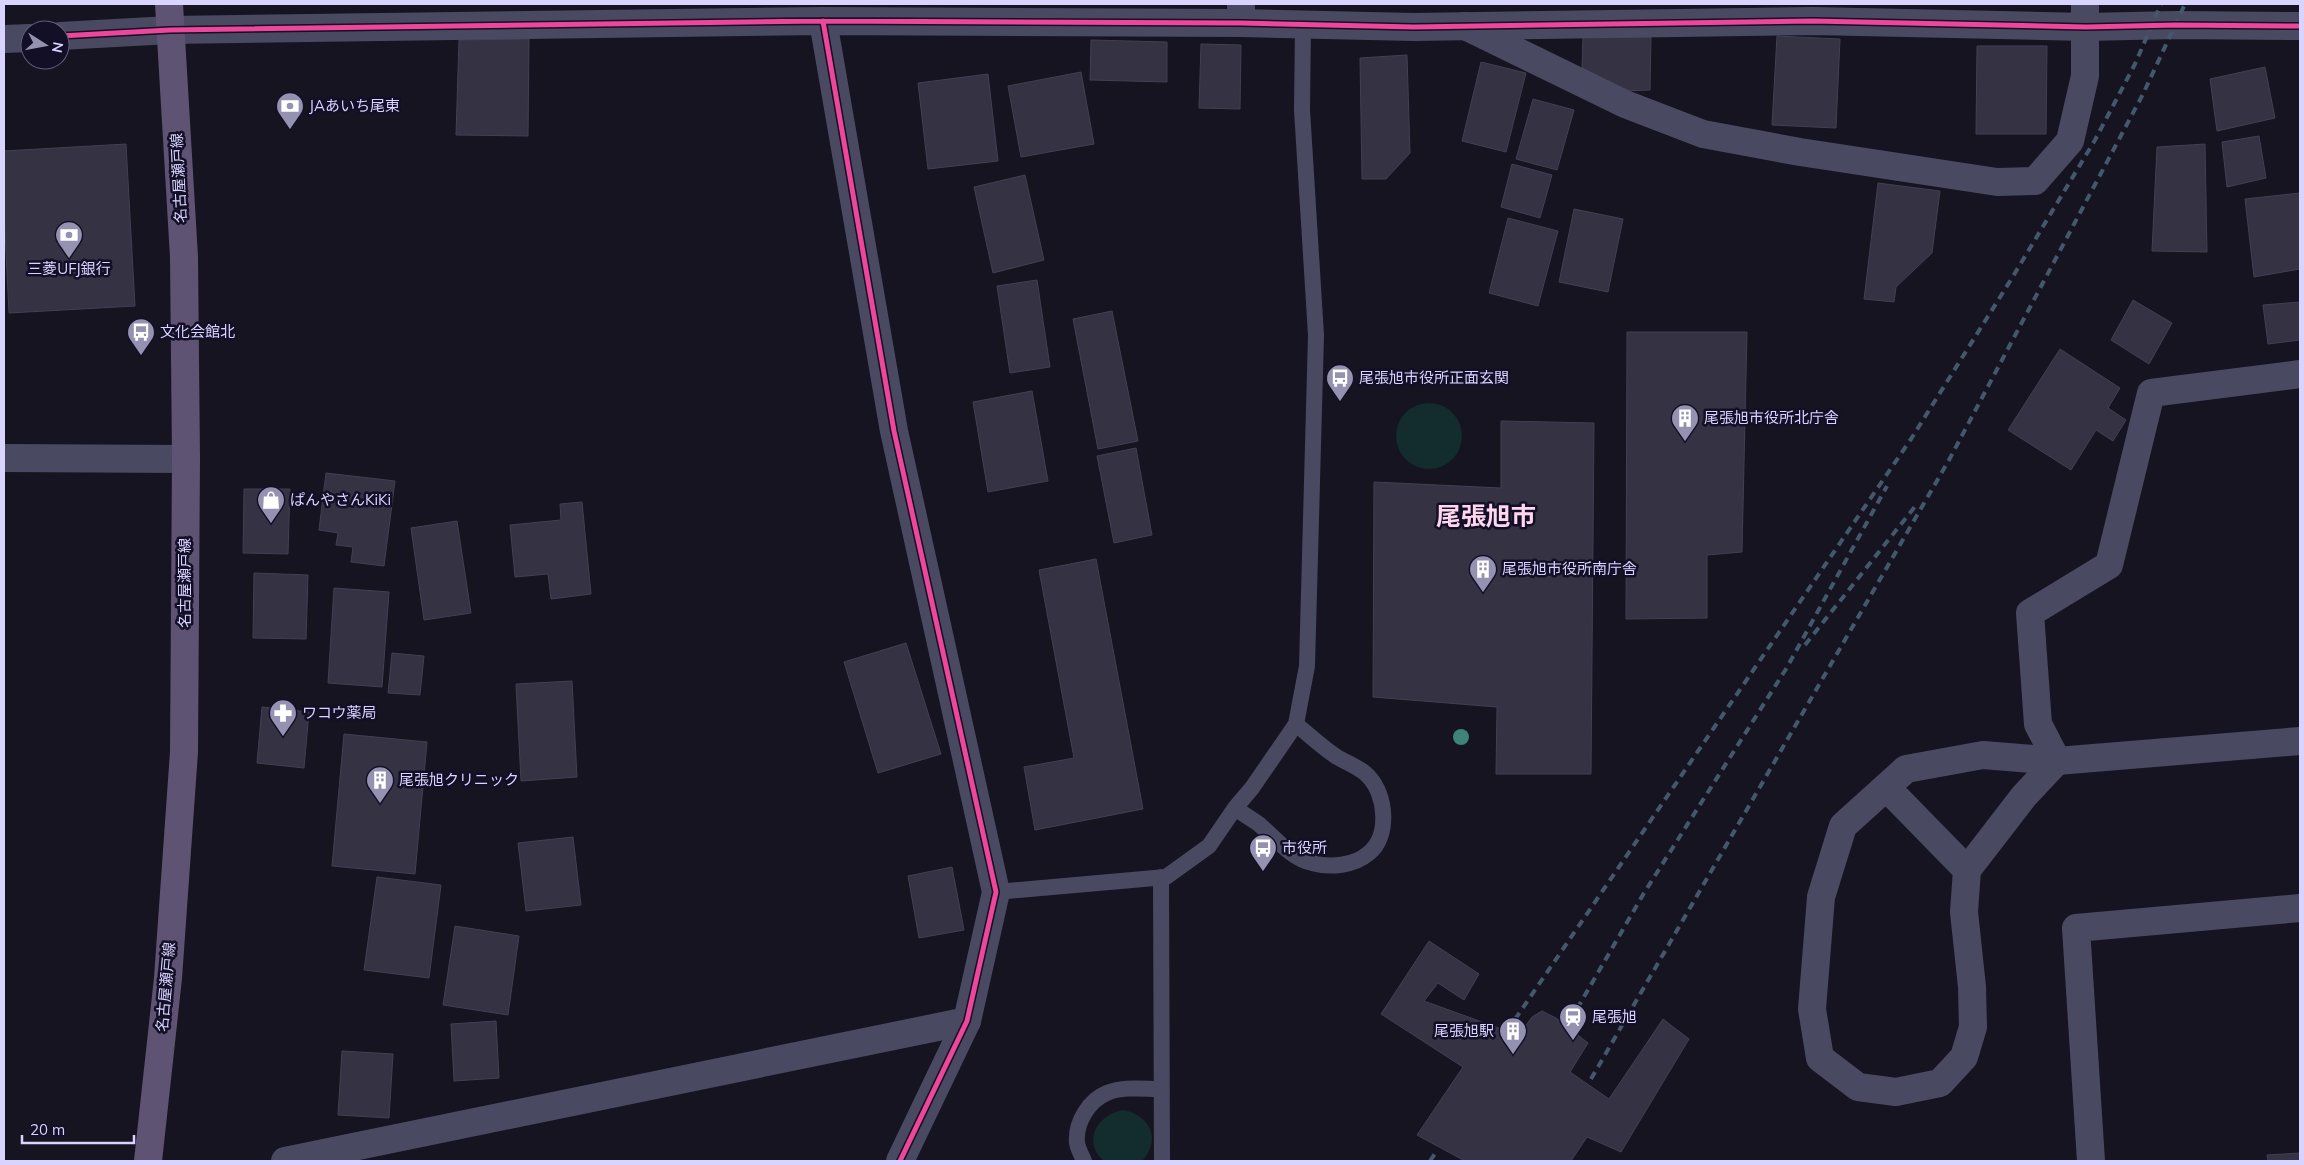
<svg xmlns="http://www.w3.org/2000/svg" width="2304" height="1165" viewBox="0 0 2304 1165" font-family="Mulish,'Noto Sans JP',sans-serif">
<rect width="100%" height="100%" fill="#161421"/>
<path fill="#132c2d" d="M1396 436a33 33 0 1 1 66 0a33 33 0 1 1-66 0Z
M1123 1110C1150 1115 1162 1139 1142 1161H1104C1081 1142 1098 1114 1123 1110Z"/>
<path fill="#343243" stroke="#433f54" d="M1777 36 1840 39 1836 128 1772 125Z
M1583 37H1651L1650 90 1625 91 1582 68Z
M529 39 528 136 456 135 459 40Z
M1091 40 1167 42V82L1090 80Z
M1201 44 1241 45 1240 109 1199 108Z
M1977 46H2047L2046 134H1976Z
M1407 55 1410 153 1386 179H1362L1360 58Z
M1481 62 1526 73 1506 152 1462 141Z
M2265 67 2275 118 2217 131 2210 79Z
M1081 72 1094 144 1021 157 1008 86Z
M988 74 998 161 928 169 918 83Z
M1533 99 1574 110 1557 170 1516 159Z
M2259 136 2266 178 2227 187 2222 142Z
M126 144 135 306 9 313 4 212V151Z
M2205 144 2207 252 2152 251 2157 147Z
M1512 164 1552 175 1540 218 1501 207Z
M1025 175 1044 260 993 273 974 187Z
M1878 183 1940 191 1932 253 1896 287 1894 302 1864 299Z
M2300 193V269L2254 277 2245 199Z
M1574 209 1623 219 1608 292 1559 282Z
M1508 218 1558 231 1538 306 1489 293Z
M1037 280 1050 367 1010 373 997 286Z
M2133 300 2172 323 2149 364 2111 340Z
M2300 302V340L2268 344 2263 305Z
M1112 311 1138 441 1098 449 1073 319Z
M1627 332H1747L1742 552 1707 555V618L1626 619Z
M2060 349 2120 388 2108 408 2126 420 2113 441 2096 430 2071 470 2008 430Z
M1032 391 1048 481 988 492 973 402Z
M1501 421 1594 423 1591 774H1496L1497 707 1373 697 1374 482 1501 488Z
M1136 448 1152 535 1114 543 1097 456Z
M326 473 395 481 384 566 351 562 353 547 336 545 338 533 319 530Z
M244 489H290L288 554 243 553Z
M582 502 591 594 551 599 548 574 515 577 510 525 561 520 560 504Z
M457 521 471 613 424 620 411 528Z
M1096 559 1143 809 1035 830 1024 767 1074 758 1039 570Z
M254 573 308 575 306 639 253 638Z
M334 588 389 592 382 687 328 683Z
M906 643 941 754 878 773 844 662Z
M392 653 424 656 420 695 388 693Z
M572 681 577 777 521 781 516 684Z
M262 707 309 712 304 768 257 763Z
M344 734 427 742 415 874 332 866Z
M573 837 581 905 526 911 518 843Z
M952 867 964 930 919 938 908 876Z
M377 877 441 885 429 978 364 970Z
M455 926 519 936 508 1015 443 1005Z
M1429 941 1479 974 1464 1000 1438 983 1424 1001 1496 1027 1517 1038 1532 1017 1542 1011 1556 1018 1588 1043 1570 1072 1609 1099 1663 1019 1689 1039 1621 1152 1587 1137 1571 1161H1465L1417 1135 1463 1067 1381 1014Z
M496 1021 499 1078 454 1081 451 1024Z
M342 1051 393 1054 389 1118 338 1115Z
M2300 1153V1161H2268L2267 1155Z"/>
<g fill="none" stroke-linecap="round" stroke-linejoin="round">
<path stroke="#4a4962" stroke-width="16" d="M1235 808C1243 814 1252 819 1260 825 1275 838 1292 859 1312 863 1330 868 1354 866 1369 853 1390 836 1386 795 1369 777 1362 768 1347 763 1337 757 1323 748 1309 735 1296 724
M1161 877 1162 1161
M996 892 1166 877 1209 846 1235 808 1252 788 1296 724 1307 666 1316 335 1302 110 1303 25
M1084 1161C1082 1156 1078 1149 1077 1143 1075 1123 1089 1100 1107 1093 1122 1086 1144 1089 1161 1089"/>
<path stroke="#4a4962" stroke-width="28" d="M1241 23V4
M1465 26 1625 104 1703 134 1800 152 1997 182 2035 181 2070 141 2085 76V4
M4 458 186 459
M1983 755 2057 761 2024 796 1967 870 1964 912 1972 987 1973 1027 1964 1057 1940 1083 1896 1092 1858 1087 1820 1058 1812 1009 1821 897 1843 826 1906 769Z
M1886 787 1967 870
M285 1161 967 1021
M2091 1161 2076 928 2300 908"/>
<path stroke="#4a4962" stroke-width="28" d="M823 21 894 431 996 892 967 1021 900 1161
M60 36 170 30 823 21 1241 23 1414 27 1813 21 2086 27 2176 25 2300 26
M4 39 30 38
M2300 374 2151 393 2109 565 2030 613 2038 724 2057 761 2300 741"/>
<path stroke="#5e5373" stroke-width="28" d="M148 1161 168 978 184 752 186 459 184 257 169 4"/>
<path stroke="#43596b" stroke-width="4" stroke-dasharray="8 6" stroke-linecap="butt" d="M1805 645 1917 504
M1570 1021 1644 893 1786 669 1887 486
M1507 1031 1911 439 2012 278 2095 140 2135 64 2161 4
M1591 1079 1949 460 2143 94 2185 4
M1430 1161 1436 1152"/>
<g stroke="#130f26" stroke-width="8">
<path id="cycleway" d="M823 21 894 431 996 892 967 1021 900 1161
M60 36 170 30 823 21 1241 23 1414 27 1813 21 2086 27 2176 25 2300 26"/>
</g>
<use href="#cycleway" stroke="#ed469a" stroke-width="5"/>
</g>
<circle fill="#3e8478" cx="1461" cy="737" r="8"/>
<defs>
<g id="bank-pin" transform="scale(1.4375)"><path d="M0 17L-7.5 6A9.5 9.5 0 1 1 7.5 6Z" fill="#9591b1" stroke="#130f26"/><path d="M-6-4H6V4H-6ZM0-2.3a2.3 2.3 0 1 0 0 4.6a2.3 2.3 0 1 0 0-4.6Z" fill="#fff"/></g>
<g id="bus-pin" transform="scale(1.4375)"><path d="M0 17L-7.5 6A9.5 9.5 0 1 1 7.5 6Z" fill="#9591b1" stroke="#130f26"/><path d="M-5-6H5V4H4V6H2V4H-2V6H-4V4H-5ZM-3.5-4V0h7V-4ZM-3.5 1.2v1.5H-2V1.2ZM2 1.2v1.5H3.5V1.2Z" fill="#fff"/></g>
<g id="building-pin" transform="scale(1.4375)"><path d="M0 17L-7.5 6A9.5 9.5 0 1 1 7.5 6Z" fill="#9591b1" stroke="#130f26"/><path d="M-4-6H4V6H1V3H-1V6H-4ZM-2.5-4.3h1.7v1.8h-1.7ZM.8-4.3h1.7v1.8H.8ZM-2.5-1h1.7V.8h-1.7ZM.8-1h1.7V.8H.8Z" fill="#fff"/></g>
<g id="shop-pin" transform="scale(1.4375)"><path d="M0 17L-7.5 6A9.5 9.5 0 1 1 7.5 6Z" fill="#9591b1" stroke="#130f26"/><path d="M-5-2.5h2.3a2.7 3.5 0 0 1 5.4 0H5L5.5 6h-11ZM-1.5-2.5h3a1.5 2.3 0 0 0-3 0Z" fill="#fff"/></g>
<g id="pharmacy-pin" transform="scale(1.4375)"><path d="M0 17L-7.5 6A9.5 9.5 0 1 1 7.5 6Z" fill="#9591b1" stroke="#130f26"/><path d="M-2-6h4v4h4v4h-4v4h-4v-4h-4v-4h4Z" fill="#fff"/></g>
<g id="station-pin" transform="scale(1.4375)"><path d="M0 17L-7.5 6A9.5 9.5 0 1 1 7.5 6Z" fill="#9591b1" stroke="#130f26"/><path d="M-3-6H3Q5-6 5-4V2Q5 4 3 4L4.5 6H3L1.5 4h-3L-3 6H-4.5L-3 4Q-5 4-5 2V-4Q-5-6-3-6ZM-3.5-4v3h7v-3ZM-3.5 1v1.5H-2V1ZM2 1v1.5H3.5V1Z" fill="#fff"/></g>
</defs>
<g fill-rule="evenodd">
<use href="#bank-pin" x="290" y="106"/>
<use href="#bank-pin" x="69" y="235"/>
<use href="#bus-pin" x="141" y="332"/>
<use href="#bus-pin" x="1340" y="378"/>
<use href="#building-pin" x="1685" y="418"/>
<use href="#shop-pin" x="271" y="500"/>
<use href="#building-pin" x="1483" y="569"/>
<use href="#pharmacy-pin" x="283" y="713"/>
<use href="#building-pin" x="380" y="780"/>
<use href="#bus-pin" x="1263" y="848"/>
<use href="#station-pin" x="1573" y="1017"/>
<use href="#building-pin" x="1513" y="1031"/>
</g>
<g text-anchor="middle" stroke-width="5" stroke-linejoin="round" paint-order="stroke">
<g font-size="15" fill="#d9d4ff" stroke="#130f26" text-anchor="start">
<text x="309" y="111">JAあいち尾東</text>
<text x="69" y="274" text-anchor="middle">三菱UFJ銀行</text>
<text x="160" y="337">文化会館北</text>
<text x="1359" y="383">尾張旭市役所正面玄関</text>
<text x="1704" y="423">尾張旭市役所北庁舎</text>
<text x="290" y="505">ぱんやさんKiKi</text>
<text x="1502" y="574">尾張旭市役所南庁舎</text>
<text x="302" y="718">ワコウ薬局</text>
<text x="399" y="785">尾張旭クリニック</text>
<text x="1282" y="853">市役所</text>
<text x="1592" y="1022">尾張旭</text>
<text x="1494" y="1036" text-anchor="end">尾張旭駅</text>
</g>
<g font-size="15" fill="#d9d4ff" stroke="#130f26">
<text transform="translate(179 178) rotate(-93)" y="5">名古屋瀬戸線</text>
<text transform="translate(185 583) rotate(-90)" y="5">名古屋瀬戸線</text>
<text transform="translate(166 987) rotate(-85)" y="5">名古屋瀬戸線</text>
</g>
<g font-size="25" font-weight="bold" fill="#ffd6f0" stroke="#130f26">
<text x="1486" y="525">尾張旭市</text>
</g>
</g>
<rect width="2304" height="1165" fill="none" stroke="#d9d4ff" stroke-width="10"/>
<g transform="translate(45 45) rotate(101)"><circle r="24" fill="#130f26" stroke="#625e7d"/>
<path d="M0-4L9 19L0 12L-9 19Z" fill="#9591b1"/>
<text y="-8" font-size="14" font-weight="bold" text-anchor="middle" fill="#d9d4ff">N</text>
</g>
<path d="M22 1135v8h112v-8" fill="none" stroke="#d9d4ff" stroke-width="2.5"/>
<text x="30" y="1135" font-size="15" fill="#d9d4ff" stroke="#130f26" stroke-width="4" paint-order="stroke">20 m</text>
</svg>
